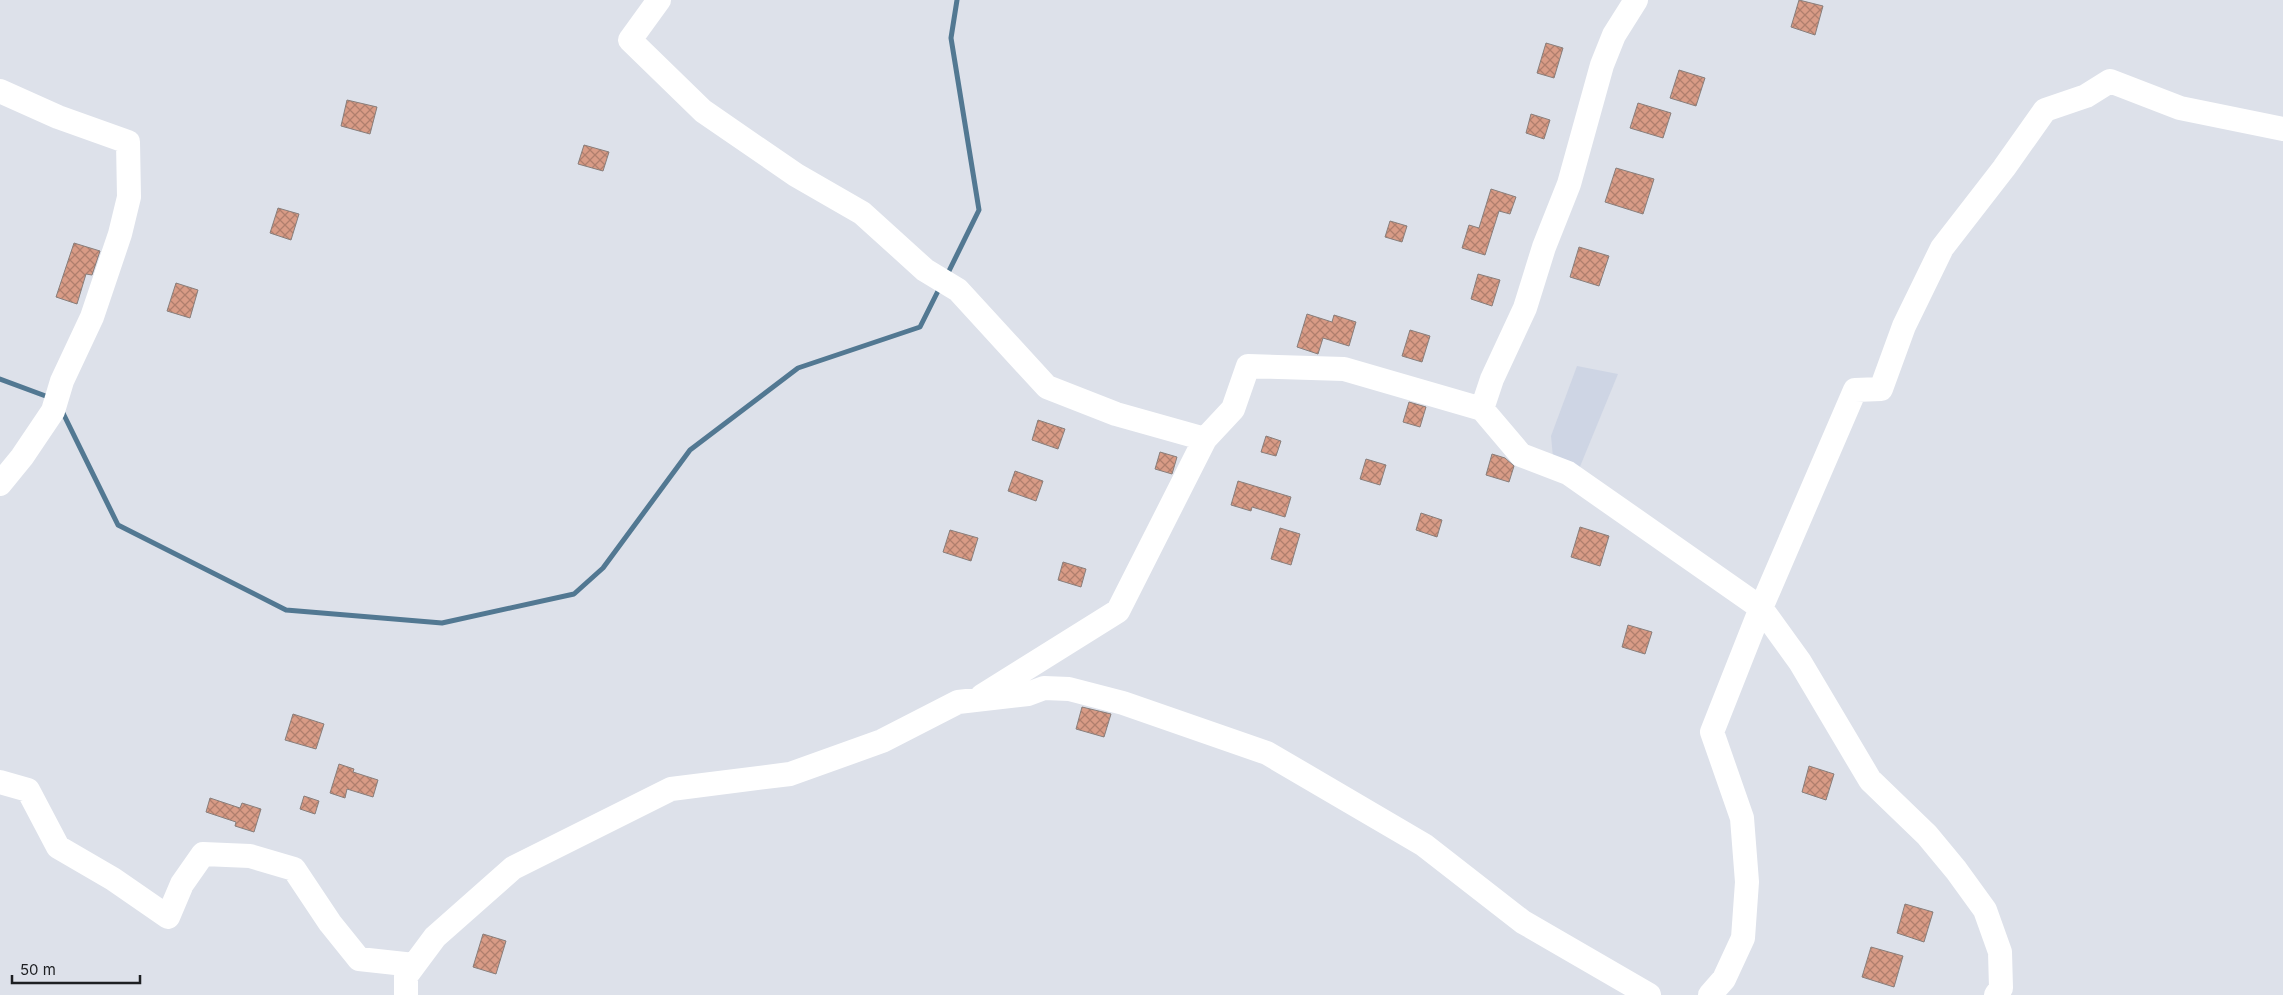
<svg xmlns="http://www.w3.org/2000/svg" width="2283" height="995" viewBox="0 0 2283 995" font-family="Inter,sans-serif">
<defs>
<pattern id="building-cross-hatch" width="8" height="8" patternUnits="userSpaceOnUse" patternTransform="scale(1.25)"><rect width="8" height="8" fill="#d89b86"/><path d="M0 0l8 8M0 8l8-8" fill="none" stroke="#af7e6d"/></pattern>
</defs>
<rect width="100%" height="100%" fill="#dde1ea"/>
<path fill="#ced5e4" d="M1577 366 1618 374 1579 469 1553 457 1551 436Z"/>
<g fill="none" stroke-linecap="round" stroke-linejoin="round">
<path stroke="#527892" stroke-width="5" d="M947 275 979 210 951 38 957 0
M0 379 51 398
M61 409 118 525 286 610 442 623 574 594 603 568 690 450 798 368 920 327 940 287"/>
</g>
<path fill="url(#building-cross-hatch)" stroke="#887e7b" d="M1799 0 1823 6 1815 35 1791 27Z
M1546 43 1563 48 1554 78 1537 73Z
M1679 70 1705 78 1696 106 1670 98Z
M347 100 377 107 370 134 341 126Z
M1638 103 1671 113 1663 138 1630 128Z
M1531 114 1550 120 1544 139 1526 133Z
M584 145 609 152 603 171 578 164Z
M1616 168 1654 179 1643 214 1605 202Z
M1491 189 1516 197 1510 214 1499 211 1485 255 1462 248 1469 225 1479 228Z
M278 208 299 214 291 240 270 233Z
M1390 221 1407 226 1402 242 1385 237Z
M74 243 100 251 92 275 86 274 77 304 56 297Z
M1579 247 1609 256 1599 286 1570 277Z
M1478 274 1500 280 1492 306 1471 299Z
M176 283 198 290 190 318 167 311Z
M1307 314 1332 322 1334 315 1356 322 1349 346 1323 338 1318 354 1297 347Z
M1410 330 1430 336 1422 362 1402 356Z
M1409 402 1426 407 1420 427 1403 422Z
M1038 420 1065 429 1058 449 1032 440Z
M1266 436 1281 441 1276 456 1261 452Z
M1160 452 1177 457 1172 474 1155 469Z
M1492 454 1505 458 1514 466 1509 482 1486 475Z
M1366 459 1386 465 1380 485 1360 479Z
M1015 471 1043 481 1036 501 1008 491Z
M1238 481 1291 497 1285 517 1252 507 1251 511 1231 505Z
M1421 513 1442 520 1437 537 1416 530Z
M1580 527 1609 536 1600 566 1571 557Z
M1280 528 1300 534 1291 565 1271 559Z
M950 530 978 538 971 561 943 552Z
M1063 562 1086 569 1081 587 1058 580Z
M1628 625 1652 632 1645 654 1622 647Z
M1082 707 1111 714 1104 737 1076 729Z
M293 714 324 724 316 749 285 740Z
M339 764 354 769 353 772 378 780 373 797 347 789 345 798 330 793Z
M1809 766 1834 774 1826 800 1802 792Z
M304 796 319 801 315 814 300 809Z
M210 798 240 808 242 803 261 809 254 832 235 826 236 822 206 812Z
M1905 904 1933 912 1924 942 1897 933Z
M483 934 506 941 496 974 473 967Z
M1871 947 1903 956 1894 987 1862 977Z"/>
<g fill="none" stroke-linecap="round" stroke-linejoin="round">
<path stroke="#fff" stroke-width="24" d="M659 0 630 40 703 111 796 175 862 213 925 270 958 290 1047 387 1116 414 1205 439 1233 409 1248 366 1344 369 1482 409
M1636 0 1614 35 1602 65 1569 184 1544 247 1525 308 1492 379 1482 409 1521 455 1568 473 1761 608 1800 662 1870 780 1927 835 1956 870 1985 910 2000 952 2001 988 1996 995
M0 91 58 117 128 142 129 197 120 234 92 317 62 381 53 411 22 457 0 484
M982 696 1118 611 1205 439
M0 782 28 790 58 847 113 879 168 917 182 884 203 854 250 856 294 869 330 923 359 959 414 965
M406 995V976L435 937 513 868 671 789 790 774 882 741 958 702 1028 694 1044 688 1069 689 1123 703 1267 753 1424 845 1523 922 1649 995
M1710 995 1724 979 1743 938 1747 882 1742 818 1712 732 1761 608 1855 390 1881 389 1904 326 1942 248 2004 168 2045 110 2086 96 2110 81 2180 108 2283 129"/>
</g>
<path d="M12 975v8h128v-8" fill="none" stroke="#1d1f22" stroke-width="2.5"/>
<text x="20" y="975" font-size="15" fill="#1d1f22" stroke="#dde1ea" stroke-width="4" paint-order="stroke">50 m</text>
</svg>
